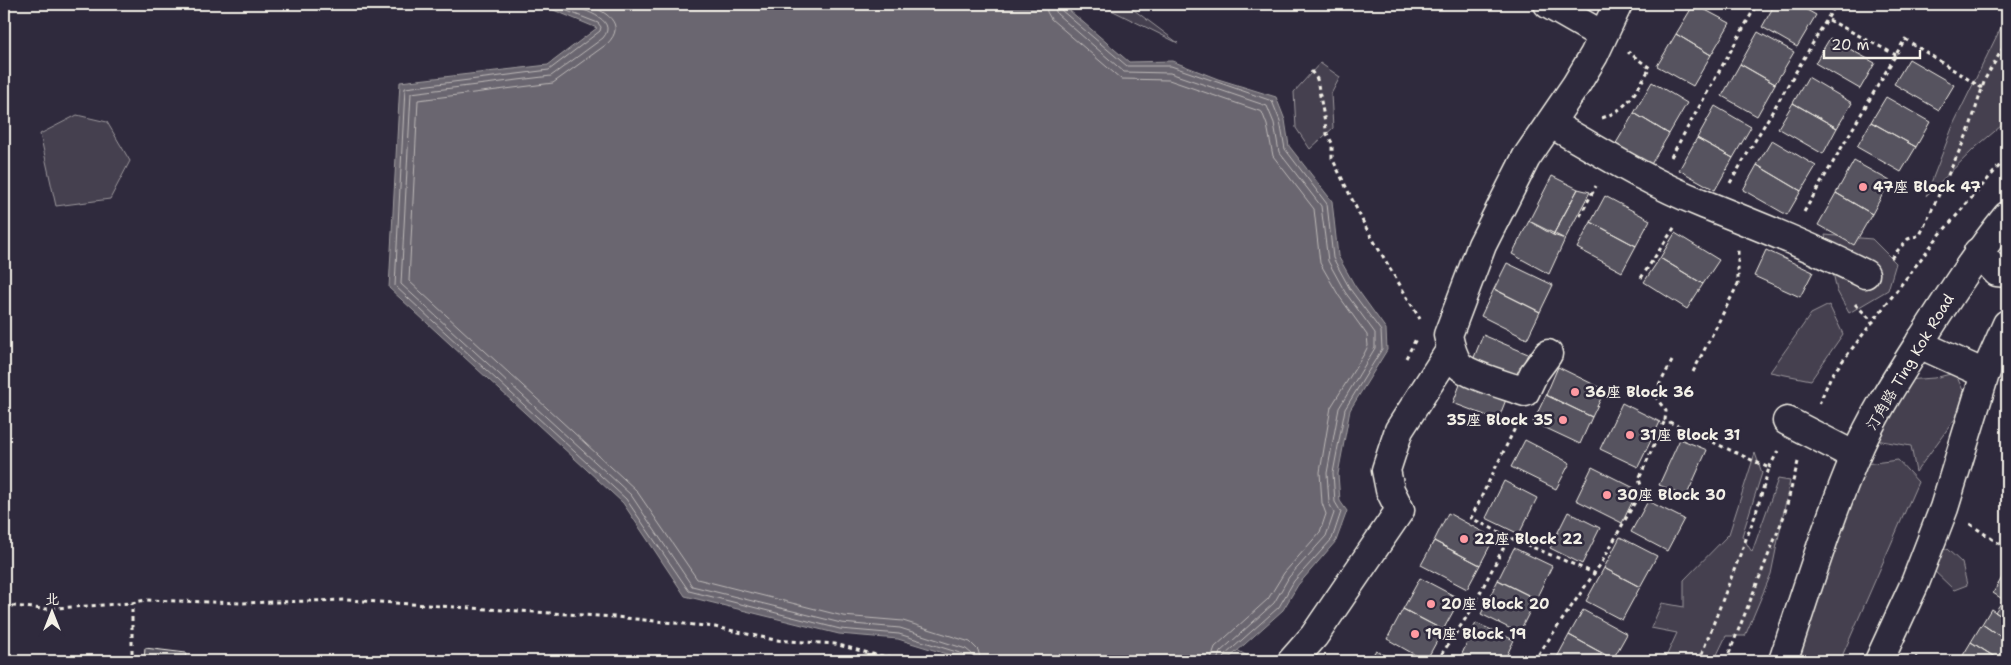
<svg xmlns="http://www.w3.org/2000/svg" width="2011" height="665" viewBox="0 0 2011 665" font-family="'Shantell Sans','LXGW WenKai TC',sans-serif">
<rect width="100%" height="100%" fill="#2f2a3d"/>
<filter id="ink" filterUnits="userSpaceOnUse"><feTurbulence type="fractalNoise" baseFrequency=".02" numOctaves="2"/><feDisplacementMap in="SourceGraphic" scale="10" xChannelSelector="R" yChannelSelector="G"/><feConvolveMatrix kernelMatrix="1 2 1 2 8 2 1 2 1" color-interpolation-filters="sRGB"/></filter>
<g filter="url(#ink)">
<path fill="#454050" stroke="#9c989c" d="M1099 4H1126L1178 43Z
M2007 15V121L1976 147 1926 196 1954 123Z
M1320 63 1340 77 1331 94 1333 128 1310 149 1296 128 1294 92Z
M77 115 107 122 130 161 110 199 56 206 40 134Z
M1825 235 1872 239 1896 263 1888 290 1849 313 1837 291Z
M1829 305 1843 334 1811 380 1770 372 1811 314Z
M1955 373 1968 401 1916 472 1911 446 1864 438 1906 380 1934 378Z
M1755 453 1762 473 1742 536 1752 552 1778 479 1790 481 1771 574 1745 636H1726L1714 661H1664L1677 633 1651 628 1662 603 1684 607V580L1729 534Z
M1898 460 1918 482 1840 661H1781L1865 464Z
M1931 549H1947L1962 563 1967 585 1954 590 1929 566Z
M1225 643 1249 657 1246 661H1211Z"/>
<path fill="#6a6670" stroke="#a19ea0" d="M539 4H1062L1129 62 1172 61 1218 79 1276 97 1285 120 1289 146 1332 201 1338 256 1355 286 1386 329 1387 350 1350 410 1338 474 1340 501 1347 511 1336 541 1298 585 1283 610 1226 661H969L898 639 839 634 685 596 623 503 389 288 400 82 548 65 597 28Z"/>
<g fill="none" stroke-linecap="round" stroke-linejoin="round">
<path stroke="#bdb9b8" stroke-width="1" d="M549 4 598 23 601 27 600 31 549 70 405 88 395 286 626 499 689 591 840 629 899 634 963 654 967 661
M566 4C579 9 620 18 603 38L551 76 411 93 401 284 631 495 692 586 841 623 900 628 966 649 972 654 973 661
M586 4C604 11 628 23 607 44L553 83 418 100 409 281 636 490 697 579 843 616 903 621 970 642 978 650 981 661
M1046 4 1047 12 1051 19 1121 79 1169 80 1262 112 1267 125 1273 156 1314 209 1320 263 1339 296 1367 335 1368 346 1364 354 1331 407 1320 472 1322 503 1326 514 1320 532 1284 573 1268 599 1215 647 1210 661
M1053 4 1057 14 1124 72 1170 73 1267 106 1274 123 1279 152 1321 206 1328 261 1345 292 1375 333V348L1339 408 1327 473 1329 503 1334 513 1326 536 1289 577 1274 603 1220 652 1217 661
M1059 4 1061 10 1127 66H1171L1272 101 1280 121 1285 149 1327 204 1333 258 1350 289 1381 331 1382 349 1345 409 1333 473 1335 502 1341 512 1332 539 1294 581 1279 607 1225 655 1224 661"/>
</g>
<path fill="#56525f" stroke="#f4f1e8" d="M1694 4 1730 23 1711 55 1676 34Z
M1775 4H1796L1816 15 1797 47 1762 27Z
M1758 32 1794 52 1775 84 1740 64Z
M1676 34 1711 55 1693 86 1657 66Z
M1830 38 1875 63 1860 89 1815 63Z
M1909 59 1954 85 1939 110 1894 84Z
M1740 64 1775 84 1757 116 1722 96Z
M1808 77 1852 103 1837 128 1793 103Z
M1652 82 1687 103 1669 134 1634 113Z
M1886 97 1930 122 1916 147 1871 122Z
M1793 103 1837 128 1823 154 1778 128Z
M1715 106 1751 127 1733 158 1697 138Z
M1634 113 1669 134 1650 166 1615 145Z
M1871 122 1916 147 1901 172 1857 147Z
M1697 138 1733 158 1715 190 1679 170Z
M1772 140 1816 166 1801 191 1757 165Z
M1854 161 1890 181 1872 214 1836 193Z
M1757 165 1801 191 1787 215 1743 190Z
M1552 176 1578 189 1553 235 1529 221Z
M1578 189 1590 192 1565 239 1553 235Z
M1836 193 1872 214 1854 245 1818 225Z
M1605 196 1650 220 1636 246 1591 222Z
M1529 221 1565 239 1549 274 1512 254Z
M1591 222 1636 246 1622 272 1577 248Z
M1675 233 1719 260 1703 284 1660 258Z
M1766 250 1813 272 1800 297 1754 276Z
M1660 258 1703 284 1687 309 1644 282Z
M1507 263 1553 285 1540 312 1494 289Z
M1494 289 1540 312 1527 339 1481 316Z
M1483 335 1528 354 1515 381 1471 365Z
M1558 367 1605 390 1592 417 1546 395Z
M1464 374 1509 392 1498 420 1453 403Z
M1546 395 1592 417 1580 444 1533 422Z
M1622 403 1660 422 1638 467 1600 449Z
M1680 439 1707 450 1686 497 1659 485Z
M1525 440 1570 463 1556 489 1511 467Z
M1592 467 1638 490 1622 523 1576 500Z
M1504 481 1537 498 1519 534 1486 518Z
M1648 501 1684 519 1667 551 1631 532Z
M1568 512 1600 528 1582 564 1550 548Z
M1448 513 1494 538 1480 565 1434 541Z
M1620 537 1657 556 1640 587 1604 568Z
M1434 541 1480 565 1467 589 1421 565Z
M1514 548 1552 566 1536 599 1498 580Z
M1604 568 1640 587 1622 620 1586 601Z
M2007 569V602L1993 593Z
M1420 578 1460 599 1443 630 1403 609Z
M1498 580 1536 599 1519 633 1481 614Z
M2003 600 2007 602V620L1995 612Z
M1403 609 1443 630 1426 661 1387 639Z
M1991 609 2007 620V641L1982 624Z
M1583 610 1627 634 1613 659 1569 635Z
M1476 623 1514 640 1504 661H1472L1461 656Z
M1982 624 2007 641V661H2001L1971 642Z
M1569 635 1613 659 1611 661H1555Z
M1971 642 2001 661H1969L1962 657Z
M145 648 186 653 185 661H144Z
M1376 650 1393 661H1369Z
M1461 656 1472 661H1458Z"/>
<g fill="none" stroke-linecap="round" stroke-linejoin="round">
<g stroke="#f4f1e8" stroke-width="31">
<path id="minor" d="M1548 4 1602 35
M1550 123C1599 151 1648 182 1701 203 1756 225 1812 247 1865 274
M1978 252 1997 272 2007 273
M1921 340 1930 349 1985 374
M1548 354 1534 373 1525 392C1509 386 1469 376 1459 365 1453 357 1450 345 1448 335L1482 245 1526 158 1576 85 1594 55 1618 4
M1787 421 1855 456
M1292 661 1314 636 1400 510 1390 490 1386 470 1399 430 1451 349
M1879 661 1915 583 1944 508 1985 374 2007 324"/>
</g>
<g stroke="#f4f1e8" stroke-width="31">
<path id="major" d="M1783 661C1806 593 1827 523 1855 457 1874 412 1901 372 1927 331 1952 292 1977 253 2007 216"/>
</g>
<path stroke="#f4f1e8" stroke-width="3" stroke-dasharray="4 4" stroke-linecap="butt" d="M1829 20 1896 55
M1311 71 1317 79 1327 134 1332 143V158L1365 226 1420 319
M1602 118C1630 108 1635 92 1650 68L1628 52
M1671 157 1757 4
M1730 183 1836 4
M1804 212 1905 39 1982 88
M1580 216 1596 186
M1891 258 1908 239 1920 235 1969 130 1985 79 2007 41
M1641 278 1676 225
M1855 304 1874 323
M1406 358 1417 337
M1672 361 1654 395 1666 411 1665 420 1769 468 1755 516 1699 661
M1693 372 1738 284V250
M1819 404 1831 376 1937 238 2007 157
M1518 422 1471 518 1513 539 1594 573
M1769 468 1778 451
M1970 524 2007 549
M4 605 43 609 132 603 145 600 240 603 346 600 615 617 715 627 775 640 835 644 876 655 920 661
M1915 657 1923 661
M132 661V603
M1437 661 1470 612 1509 537
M1534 661 1602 562 1642 489 1639 479 1665 420
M1726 661 1784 516 1798 462"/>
<use href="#minor" stroke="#2f2a3d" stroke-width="28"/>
<use href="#major" stroke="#2f2a3d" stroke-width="28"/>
</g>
</g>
<g fill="#ff9aa2" stroke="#2f2a3d" stroke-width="2">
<circle cx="1863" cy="187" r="5"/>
<circle cx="1575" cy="392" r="5"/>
<circle cx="1563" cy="420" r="5"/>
<circle cx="1630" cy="435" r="5"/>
<circle cx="1607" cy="495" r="5"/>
<circle cx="1464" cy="539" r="5"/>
<circle cx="1431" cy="604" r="5"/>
<circle cx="1415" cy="634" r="5"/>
</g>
<g text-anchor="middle" stroke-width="5" stroke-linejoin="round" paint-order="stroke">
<g font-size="15" font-weight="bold" fill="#f4f1e8" stroke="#2f2a3d" text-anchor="start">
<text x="1873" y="192">47座 Block 47</text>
<text x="1585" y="397">36座 Block 36</text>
<text x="1553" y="425" text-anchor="end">35座 Block 35</text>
<text x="1640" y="440">31座 Block 31</text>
<text x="1617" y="500">30座 Block 30</text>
<text x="1474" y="544">22座 Block 22</text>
<text x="1441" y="609">20座 Block 20</text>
<text x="1425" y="639">19座 Block 19</text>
</g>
<g font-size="15" fill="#f4f1e8" stroke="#2f2a3d">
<text transform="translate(1910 362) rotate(-59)" y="5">汀角路 Ting Kok Road</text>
</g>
</g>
<rect width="2011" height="665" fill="none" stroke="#2f2a3d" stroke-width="20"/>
<rect x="10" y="10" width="1991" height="645" fill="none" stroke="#f4f1e8" stroke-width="2" filter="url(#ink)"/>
<g transform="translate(52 612)" stroke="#2f2a3d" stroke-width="4" paint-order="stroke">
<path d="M0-4L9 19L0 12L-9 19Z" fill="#f4f1e8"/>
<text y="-8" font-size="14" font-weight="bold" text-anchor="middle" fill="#f4f1e8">北</text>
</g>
<path d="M1824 50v8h96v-8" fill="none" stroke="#f4f1e8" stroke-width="2.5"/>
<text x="1831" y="50" font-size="15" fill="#f4f1e8" stroke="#2f2a3d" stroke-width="4" paint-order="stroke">20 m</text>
</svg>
